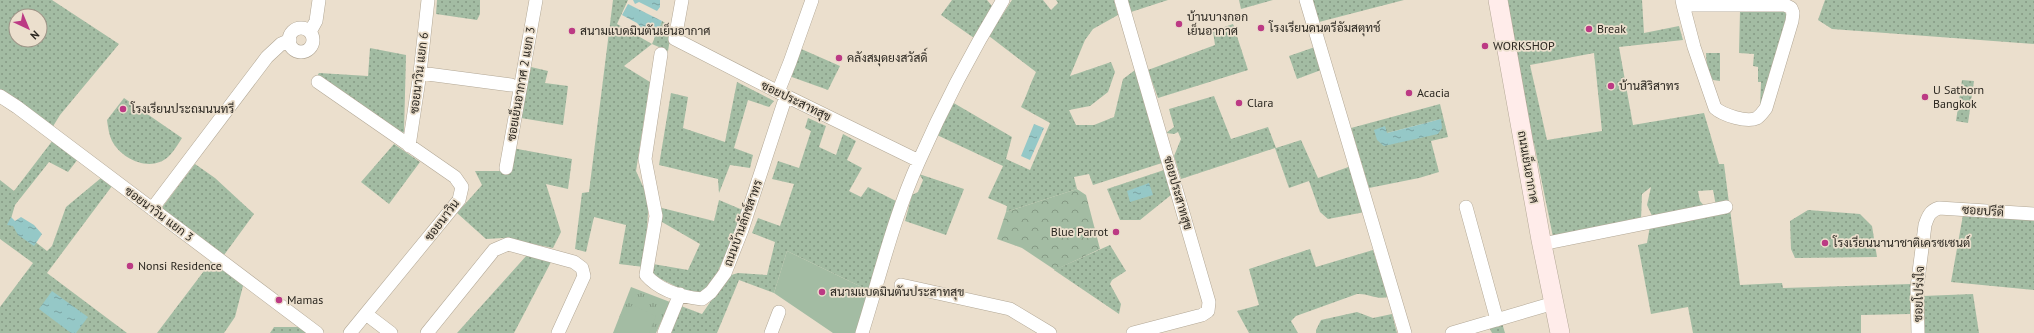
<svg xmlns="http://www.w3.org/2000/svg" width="2034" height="333" viewBox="0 0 2034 333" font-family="'PT Sans',Sarabun,sans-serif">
<defs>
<pattern id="grass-dots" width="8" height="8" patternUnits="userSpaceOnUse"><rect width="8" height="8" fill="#a3bca3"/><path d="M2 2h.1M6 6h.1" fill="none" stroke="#859984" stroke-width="1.8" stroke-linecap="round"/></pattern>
<pattern id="forest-crowns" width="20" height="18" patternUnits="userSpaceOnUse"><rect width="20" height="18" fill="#a3bca3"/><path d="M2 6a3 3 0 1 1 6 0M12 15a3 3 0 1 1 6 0" fill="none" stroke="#859984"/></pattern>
<pattern id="park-tufts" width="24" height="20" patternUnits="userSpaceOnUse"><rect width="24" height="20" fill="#a3bca3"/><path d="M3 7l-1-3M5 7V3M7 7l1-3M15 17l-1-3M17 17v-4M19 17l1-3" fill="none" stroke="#859984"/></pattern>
<pattern id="water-ripples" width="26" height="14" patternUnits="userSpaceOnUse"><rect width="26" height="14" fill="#95c8c7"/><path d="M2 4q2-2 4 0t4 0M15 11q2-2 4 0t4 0" fill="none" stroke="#7aa2a1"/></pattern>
</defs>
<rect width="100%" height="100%" fill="#ebdfcd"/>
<path fill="url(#grass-dots)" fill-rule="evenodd" d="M0 0H52L119 44 60 115 52 128 0 89ZM16 16H40V40H16Z
M437 0H480V14L477 20 436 14Z
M613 0H628L617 24 652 44 662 21 672 27 668 51 652 44 624 66 650 82 636 171 649 200 644 267 619 264 626 225 594 217 586 252 575 249 582 193 589 192Z
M952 0H987L992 6 974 38 941 15Z
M1012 0H1043L1051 10 1058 3 1056 0H1114L1118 15 1093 29 1085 40 1070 76 1111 62 1115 72 1108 92 1090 106 1069 110 1076 125H1094L1114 117 1123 79 1135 70 1162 163 1093 185 1089 174 1074 177 1077 189 1006 212 1007 206 988 198 1003 166 937 135 952 102 1012 137 1006 159 1030 170 1050 123 1021 107C1027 95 1030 84 1036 72L989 36Z
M1125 0H1168L1128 13Z
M1239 0H1273L1241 9Z
M1312 0H1404L1319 22Z
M1505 0H1642L1644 33 1679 26 1683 40 1619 47 1633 125 1704 113 1719 164H1724L1729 203 1716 206 1713 190 1698 191 1700 201 1706 208 1653 218 1647 205 1651 187 1642 194 1641 220 1553 237 1534 143H1531ZM1594 53 1602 131 1547 140 1530 65Z
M1825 0H2034V44L1832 29 1818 20Z
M1740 11H1784L1789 18 1760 107 1761 82H1758V67L1753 66 1754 54 1739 53Z
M1233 24 1248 70 1158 98 1148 70 1215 45 1213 31Z
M1315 47 1321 70 1297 79 1289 56Z
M370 48 406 55 404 132 401 134 317 76 319 73 368 76Z
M799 48 840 66 828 90 789 76Z
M1706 53H1720V81L1713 80 1707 71Z
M531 67 548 71 545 83 568 86 563 125 521 118Z
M1962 80 1974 81 1968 123 1956 121Z
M737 82 774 101 769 107 748 100 734 148 753 155 750 168 730 165 719 193 718 179 659 165 671 93 688 97 683 128 725 142Z
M1214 96 1231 139 1268 127 1276 148 1301 140 1318 178 1351 166 1365 212 1328 219 1320 212 1309 181 1289 188 1275 148 1181 179 1174 156 1181 139 1178 132 1174 134 1166 133 1174 127 1169 109Z
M124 98 182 138C178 144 174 151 169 156 152 173 122 160 112 141 109 135 108 127 107 120Z
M1440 104 1448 137 1431 141 1439 172 1419 178 1369 188 1351 128ZM1441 119 1377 140 1387 133Z
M808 118 826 126 819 147 836 155 843 134 856 141 847 160 862 168 849 191 861 197 868 187 898 202 870 291 787 251 774 293 739 280 717 333H670L681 306 702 314 728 276 738 273 767 275 775 242 752 233 758 218 780 226 794 184 772 179 778 161 799 168 811 131 805 128Z
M53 140 78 159 68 172 49 162 15 205 10 222 47 251 52 246 66 207 101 178 112 186 47 273 127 333H0V307L33 263 0 239V180L14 191Z
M394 144 420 162 389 204 361 182Z
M506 147 572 159 568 189 546 184 561 232 553 248 503 238 486 239 457 213 482 185 475 171H501Z
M195 164 215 178 254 214 224 255 161 209Z
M1164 170 1171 195 1140 220H1120L1107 189Z
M919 174 964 189 946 235 905 221 912 195 918 192 923 180Z
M719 200 745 211 713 282 704 291 691 294 651 274 653 264 688 270 700 244 662 222 658 207 714 221Z
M1730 209 1740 285 1782 283 1783 288 1911 284 1910 314 1861 315V333H1693L1688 307 1651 314 1638 245 1647 243 1650 226Z
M1808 210 1860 214 1872 226 1877 257 1795 258 1791 249 1790 221Z
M1963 215 2034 220V290L1951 282Z
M1110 245 1126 271 1112 280 1110 284 1121 304 1119 314 1054 270Z
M1310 249 1316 267 1373 250 1388 297C1377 300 1368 293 1357 294L1296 316 1291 321 1298 333H1249L1237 311 1259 305 1249 269Z
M527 255 551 262 514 333H457Z
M213 259 244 282 235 317 224 333H157Z
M1973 294 1979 333H1923V296Z
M1357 312 1373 318 1392 314 1397 333H1316V330L1321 320Z
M1502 323 1505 333H1492L1489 327Z
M274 327H302L310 333H270Z"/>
<path fill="url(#forest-crowns)" d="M1077 189 1086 195 1100 249 1055 270 1022 248 997 239 1006 212Z"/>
<path fill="url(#park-tufts)" d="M631 287 670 302 656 333H613Z"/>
<path fill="#a3bca3" d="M787 251 870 291 858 333H833L774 293Z
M632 305 656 316 649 333H620Z"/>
<path fill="url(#water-ripples)" d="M633 0H660V7L657 11 639 2 635 4Z
M628 4 662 21 655 38 651 33 645 32 637 23 622 15Z
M1441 119 1442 128 1438 134 1384 146 1377 140 1374 130 1385 126 1387 133Z
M1034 124 1044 128 1030 160 1021 156Z
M1149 183 1153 195 1130 202 1127 191Z
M11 217 15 221 21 217 34 225 42 234 34 246 18 235 13 226 7 225Z
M52 291 88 317 76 333H71L39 309Z"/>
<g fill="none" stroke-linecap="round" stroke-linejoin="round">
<g stroke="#b2a795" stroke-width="14">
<path id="street" d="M682 0 675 39 786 96 919 161
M1121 0 1209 302 1208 311 1202 315 1133 333
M1306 0 1405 333
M1682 0 1683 5 1694 47 1715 108C1723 115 1747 123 1757 118 1761 115 1763 112 1766 108L1792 21 1793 13 1791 8 1785 5H1683
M289 40a12 12 0 1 1 24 0a12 12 0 1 1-24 0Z
M310 32 316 21 319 0
M661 54 645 159 656 216 646 275C660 291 683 297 702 299L711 292 725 273 742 230 786 96
M420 73 511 85
M318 82 455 177 462 187 459 200 350 333
M778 92 790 62 812 0
M0 96 17 107 317 333
M409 146 420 73 428 0
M506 168 536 0
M1466 207 1497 320
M152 209 267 57 281 44 290 40
M1542 244 1726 207
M901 285 1010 309 1050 333
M366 314 391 333
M427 333 494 250 508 244 574 262 582 268 584 276 558 333
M664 333 680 294
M771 333 779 312
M862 333C880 276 894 216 919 161 943 106 972 51 1003 0
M1452 333 1554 303
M1918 333 1917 288 1925 225C1928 216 1930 211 1939 208L2034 214"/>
</g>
<g stroke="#b2a795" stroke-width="20">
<path id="secondary" d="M1498 0 1541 240 1560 333"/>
</g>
<use href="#street" stroke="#fff" stroke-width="13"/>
<use href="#secondary" stroke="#ffecea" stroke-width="19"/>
</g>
<g fill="#bc3a84" stroke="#ebdfcd" stroke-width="1.5">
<circle cx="1179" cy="24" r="4"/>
<circle cx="1261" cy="28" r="4"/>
<circle cx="1589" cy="29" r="4"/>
<circle cx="572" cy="31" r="4"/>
<circle cx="1485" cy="46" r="4"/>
<circle cx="839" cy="58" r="4"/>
<circle cx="1611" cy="86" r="4"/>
<circle cx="1409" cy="93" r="4"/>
<circle cx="1925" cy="97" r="4"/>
<circle cx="1239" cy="103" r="4"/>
<circle cx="123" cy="109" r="4"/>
<circle cx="1116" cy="232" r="4"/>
<circle cx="1825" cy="243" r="4"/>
<circle cx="130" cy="266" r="4"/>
<circle cx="822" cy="292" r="4"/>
<circle cx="279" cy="300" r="4"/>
</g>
<g text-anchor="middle" stroke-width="3.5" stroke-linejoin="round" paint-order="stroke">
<g font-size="12" fill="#2b2720" stroke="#ebdfcd" text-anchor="start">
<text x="1187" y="21">บ้านบางกอก<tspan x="1187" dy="14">เย็นอากาศ</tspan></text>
<text x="1269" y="32">โรงเรียนดนตรีอัมสตุทช์</text>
<text x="1597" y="33">Break</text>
<text x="580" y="35">สนามแบดมินตันเย็นอากาศ</text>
<text x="1493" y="50">WORKSHOP</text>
<text x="847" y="62">คลังสมุดยงสวัสดิ์</text>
<text x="1619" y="90">บ้านสิริสาทร</text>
<text x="1933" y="94">U Sathorn<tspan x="1933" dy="14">Bangkok</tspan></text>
<text x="1417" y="97">Acacia</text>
<text x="1247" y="107">Clara</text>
<text x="131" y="113">โรงเรียนประถมนนทรี</text>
<text x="1108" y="236" text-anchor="end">Blue Parrot</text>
<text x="1833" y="247">โรงเรียนนานาชาติเครซเซนต์</text>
<text x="138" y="270">Nonsi Residence</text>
<text x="830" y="296">สนามแบดมินตันประสาทสุข</text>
<text x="287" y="304">Mamas</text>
</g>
<g font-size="12" fill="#2b2720" stroke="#ebdfcd">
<text transform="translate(419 73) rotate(-83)" y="4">ซอยนาวิน แยก 6</text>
<text transform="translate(521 84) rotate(-80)" y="4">ซอยเย็นอากาศ 2 แยก 3</text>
<text transform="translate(796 101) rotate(26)" y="4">ซอยประสาทสุข</text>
<text transform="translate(1528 167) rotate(80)" y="4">ถนนเย็นอากาศ</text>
<text transform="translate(1178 193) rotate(74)" y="4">ซอยประสาทสุข</text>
<text transform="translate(1983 211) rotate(4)" y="4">ซอยปรีดี</text>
<text transform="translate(159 214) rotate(37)" y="4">ซอยนาวิน แยก 3</text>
<text transform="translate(442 220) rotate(-53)" y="4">ซอยนาวิน</text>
<text transform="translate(743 223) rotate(-70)" y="4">ถนนบ้านลักซ์สาทร</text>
<text transform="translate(1919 294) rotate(-88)" y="4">ซอยโปร่งใจ</text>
</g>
</g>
<g transform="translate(28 28) rotate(136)"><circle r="19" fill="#ebdfcd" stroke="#9e9588"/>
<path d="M0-3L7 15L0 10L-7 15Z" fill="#bc3a84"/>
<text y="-6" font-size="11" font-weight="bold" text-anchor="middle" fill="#2b2720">N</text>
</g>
</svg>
